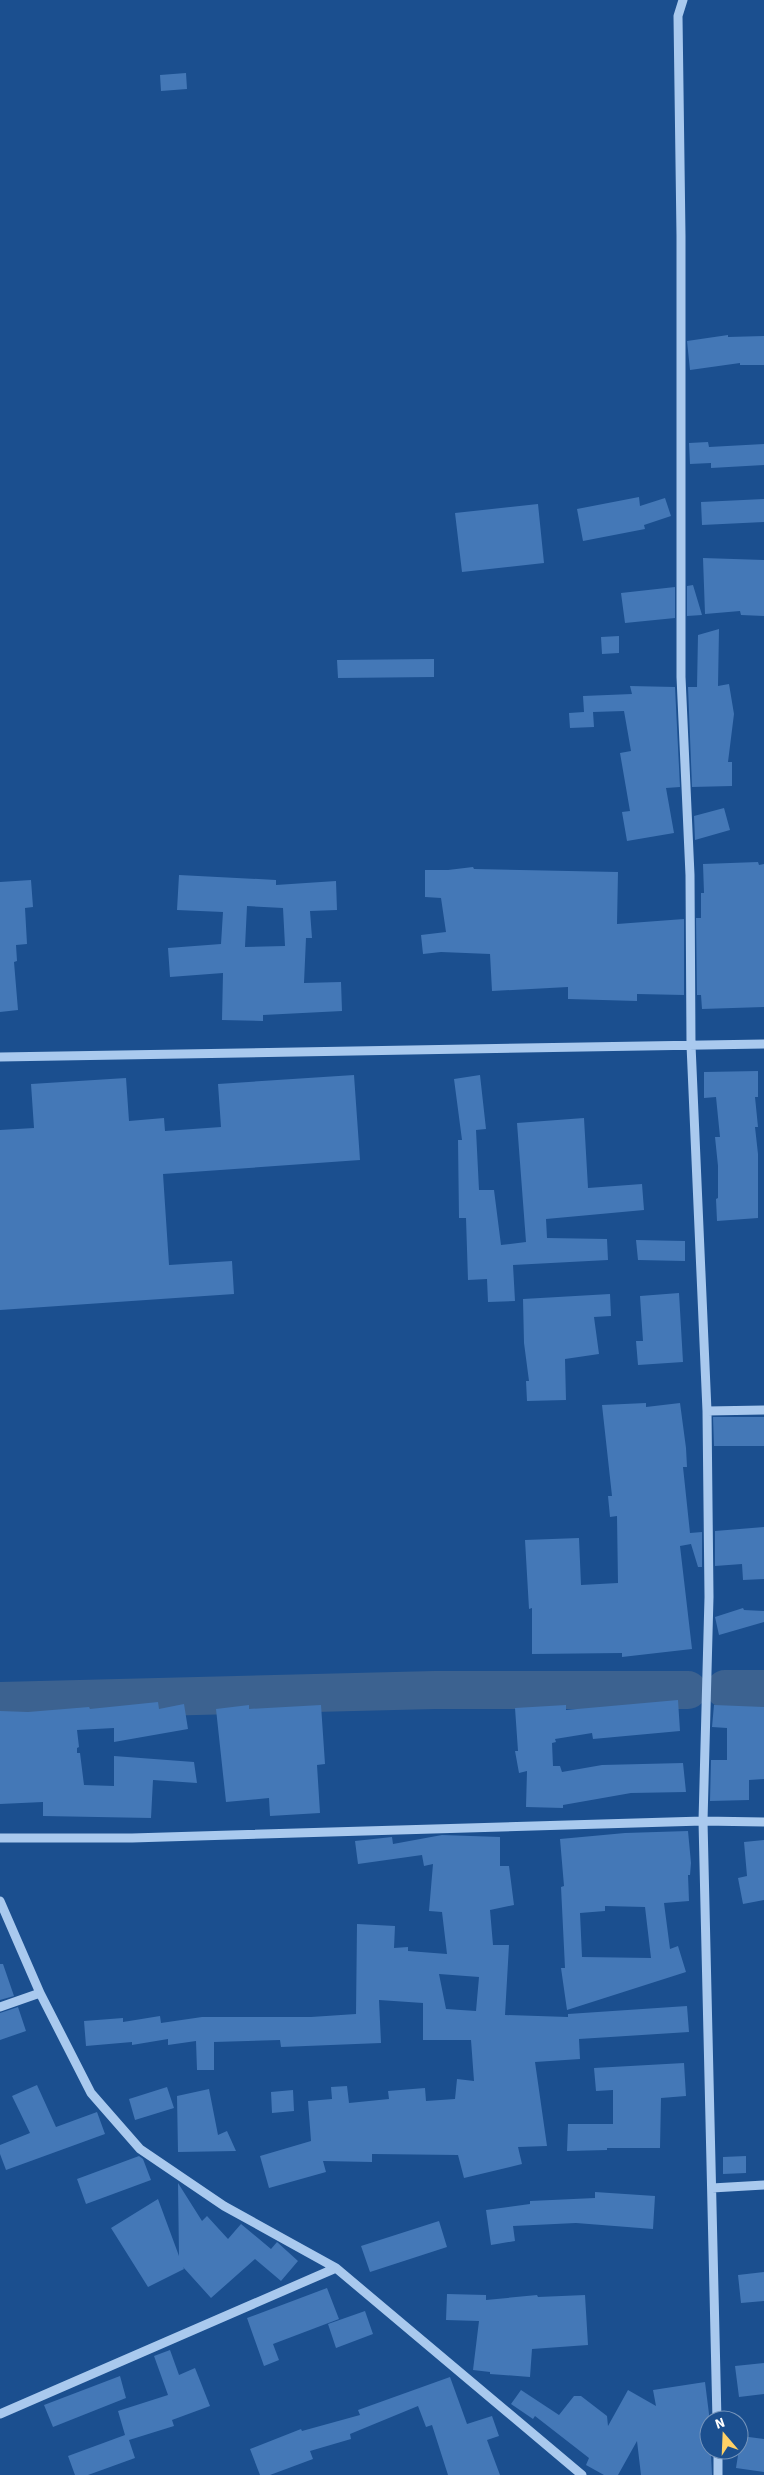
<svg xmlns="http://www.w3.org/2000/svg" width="764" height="2475" viewBox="0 0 764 2475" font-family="'Source Sans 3',sans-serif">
<rect width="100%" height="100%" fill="#1b4f8f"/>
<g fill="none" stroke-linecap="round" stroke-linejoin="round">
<path stroke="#3c6290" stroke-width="38" d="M725 1689H764
M0 1701 435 1690H688"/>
</g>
<path fill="#4478b7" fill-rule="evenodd" d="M186 73 187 89 161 91 160 75Z
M728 335V337L764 336V365H740V363L690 370 687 341Z
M708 442 709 447 764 444V465L711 468V463L690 464 689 443Z
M639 497 640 506 665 498 671 516 644 525 645 529 583 541 577 509Z
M764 499V522L702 525 701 502Z
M538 504 544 563 462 572 455 513Z
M703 558 764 560V616L741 615 740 611 705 614Z
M693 585 702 615 687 616V586Z
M675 587V618L625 623 621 593Z
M719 629 718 686 729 684 734 714 728 762H732V786L692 787 688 687H697L698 635Z
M619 636V653L602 654 601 637Z
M434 659V677L338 678 337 660Z
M630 686 675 687 680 787 666 788 674 833 627 841 622 812 630 811 620 753 631 751 624 711 593 712 594 727 570 728 569 713 584 712 583 696 632 694Z
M724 808 730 830 695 840 694 816Z
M758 862 759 865 764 864V1007L702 1009 701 995H697L696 918H701V893H704L703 864Z
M473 867 474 869 618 872 617 924 684 919V995L637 994V1001L568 999V987L492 991 490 954 441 952 423 954 421 935 446 932 441 898 425 897V870H448Z
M179 875 276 880V885L336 881 337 910 310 911 312 938H306L304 983 341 982 342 1011 263 1015V1021L222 1020 223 973 170 977 168 948 221 944 223 912 177 910ZM247 906 283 908 285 946 245 947Z
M31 880 33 907 25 908 27 944 16 945 17 961 14 962 18 1010 0 1012V882Z
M758 1071V1097H755L758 1127H755L758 1154V1218L717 1221 716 1199 718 1198V1166L715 1137H720L716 1097 704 1098V1072Z
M354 1075 360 1160 163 1174 169 1265 232 1261 234 1294 0 1310V1130L34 1128 31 1084 126 1078 129 1121 164 1118 165 1131 221 1127 218 1084Z
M480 1075 486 1129 476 1130 479 1190H494L501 1245 526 1242 517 1123 584 1118 588 1188 642 1184 644 1210 546 1219 547 1238 607 1239 608 1260 513 1265 515 1301 488 1302 487 1279 468 1280 466 1218H459L458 1140H462L454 1079Z
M636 1240 685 1241V1261L638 1260Z
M679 1293 683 1362 638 1365 636 1341H643L640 1296Z
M610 1294 611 1316 594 1317 599 1354 565 1359 566 1400 527 1401 526 1381H529L524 1343 523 1299Z
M646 1403V1407L680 1403 686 1448 687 1467H683L690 1533 702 1532V1567H698L691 1544 680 1546 692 1649 622 1657V1653L532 1654V1608L529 1609 525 1540 579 1538 581 1585 618 1583 617 1516 610 1517 608 1496H612L602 1405Z
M713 1417H764V1446H714Z
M764 1527V1579L743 1580 742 1564 715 1566V1531Z
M743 1608 744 1610 764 1611V1622L719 1635 715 1617Z
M678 1700 680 1731 593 1739 592 1733 555 1739 556 1742 552 1743 553 1766H560L562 1772 602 1765 683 1763 686 1792 631 1793 563 1805V1808L526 1807 527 1771 519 1773 515 1751H518L515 1708 566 1705V1710Z
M158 1702 159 1709 184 1704 188 1729 114 1742V1728L77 1730 79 1747 77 1748V1753H80L84 1785 114 1786V1756L194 1762 197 1783 153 1780 151 1818 43 1816V1802L0 1804V1711L28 1712 89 1707 90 1709Z
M249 1705V1709L321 1705 325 1764 317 1765 320 1813 270 1816 269 1798 226 1802 216 1709Z
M714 1705 764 1707V1779L749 1780V1800L710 1801 711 1760H727V1728L712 1727Z
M688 1831 691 1863 690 1875H688L689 1901 664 1903 670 1949 678 1946 686 1972 567 2010 561 1968H565L561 1887 564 1886 560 1839 625 1833ZM605 1906 645 1907 651 1958 582 1957 580 1913 605 1911Z
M442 1835 500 1837V1866H509L514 1905 490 1910 493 1945H509L505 2015 568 2017V2014L687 2006 689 2032 579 2039 580 2059 535 2062 547 2146 518 2147 522 2164 464 2178 458 2155 372 2154V2162L323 2161 326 2172 269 2188 260 2156 311 2141 308 2101 332 2099 331 2087 347 2086 349 2103 389 2099 388 2091 425 2088 426 2101 455 2099 457 2079 474 2081 471 2040H423V2003L379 2000 381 2043 281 2047 280 2040 214 2042V2070H197L196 2041 168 2045V2039L132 2045V2042L86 2046 84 2021 123 2018V2022L160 2016 161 2023 202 2017H311L356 2014 357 1924 395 1926 394 1948 408 1947V1951L447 1954 442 1912 429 1911 433 1864 424 1866 422 1855 358 1864 355 1841 392 1837 393 1844ZM439 1974 479 1977 476 2011 446 2009Z
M764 1840V1900L743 1904 738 1878 747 1876 744 1842Z
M0 1964H3L14 1996 0 2000Z
M18 2007 26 2031 0 2040V2013Z
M684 2063 686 2096 661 2098 660 2148H607V2150L567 2151 568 2124H613V2090L596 2091 594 2068Z
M37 2085 56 2127 97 2112 105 2134 6 2170 0 2154V2145L30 2133 12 2096Z
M167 2087 174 2108 135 2120 129 2099Z
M209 2089 218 2135 227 2131 236 2151 178 2152 177 2096Z
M293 2090 294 2111 272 2113 271 2092Z
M139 2156 143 2159 151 2180 86 2204 77 2179Z
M746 2156V2173L723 2174V2157Z
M178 2183 202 2221 207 2216 228 2239 241 2224 271 2249 277 2242 298 2261 281 2281 255 2259 211 2298 183 2267 184 2269 148 2287 111 2228 158 2199 179 2256Z
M595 2192 655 2196 653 2229 576 2223 513 2226 515 2241 491 2245 486 2210 530 2204V2201L595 2198Z
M439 2221 447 2247 370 2272 361 2246Z
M764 2272V2301L741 2303 738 2275Z
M327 2288 339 2319 273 2344 279 2360 264 2366 247 2318Z
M447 2294 486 2295V2300L537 2295 538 2297 585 2295 588 2345 532 2349 530 2377 490 2374V2372L473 2370 479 2321 446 2320Z
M365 2311 373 2334 336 2348 328 2324Z
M170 2350 179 2375 195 2368 210 2406 172 2420 174 2426 129 2440 135 2458 88 2475H75L68 2456 125 2435 118 2411 168 2395 154 2356Z
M764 2363V2394L739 2397 735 2366Z
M120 2376 126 2398 53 2427 44 2405Z
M450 2377 467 2424 492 2416 499 2436 487 2440 500 2475H448L432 2425 426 2427 418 2406 350 2434 351 2439 310 2451 313 2459 270 2475H260L250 2449 301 2429 302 2431 360 2415 358 2410Z
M705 2382 709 2414 712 2475H641L637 2441 618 2475H604L586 2465 589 2458 535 2416 533 2419 511 2404 521 2390 559 2415 574 2396H581L607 2416 608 2426 628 2390 656 2406 653 2390Z
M741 2436 764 2439V2472L736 2468Z"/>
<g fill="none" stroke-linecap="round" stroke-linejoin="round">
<path stroke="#a9c9ee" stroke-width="9" d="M683 0 678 16 681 236V677L690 875 691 1045 707 1411 709 1597 703 1821 717 2420
M0 1057 764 1044
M707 1411 764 1410
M0 1838H132L703 1821 764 1822
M0 1901 40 1993 91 2093 140 2149 224 2206 336 2268 582 2475
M0 2007 40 1993
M712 2188 764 2185
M0 2414 336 2268
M718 2450V2475"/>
</g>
<g transform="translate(724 2435) rotate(341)"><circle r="24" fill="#1b4f8f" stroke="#7695bc"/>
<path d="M0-4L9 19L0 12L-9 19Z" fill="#ffd166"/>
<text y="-8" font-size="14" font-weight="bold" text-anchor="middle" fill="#ffffff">N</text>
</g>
</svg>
